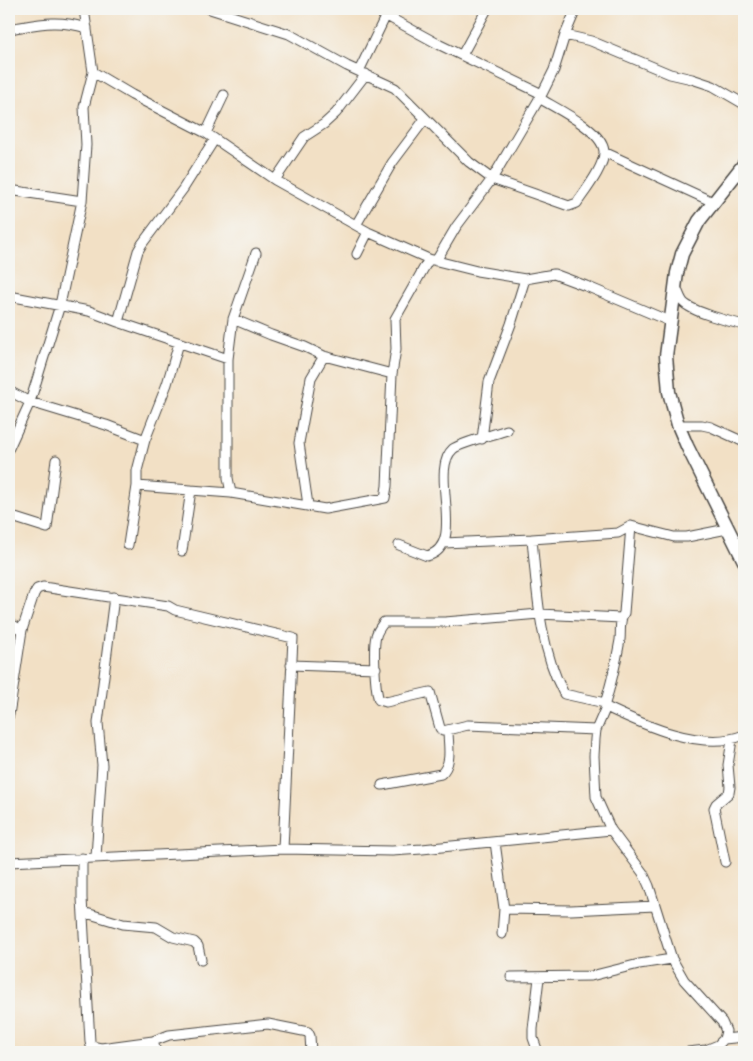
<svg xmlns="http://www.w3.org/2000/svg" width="753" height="1061" viewBox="0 0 753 1061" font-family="'Gochi Hand',sans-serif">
<rect width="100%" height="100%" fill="#f6f6f2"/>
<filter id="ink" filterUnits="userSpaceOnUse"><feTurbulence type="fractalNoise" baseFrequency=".02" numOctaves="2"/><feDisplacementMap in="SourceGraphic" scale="10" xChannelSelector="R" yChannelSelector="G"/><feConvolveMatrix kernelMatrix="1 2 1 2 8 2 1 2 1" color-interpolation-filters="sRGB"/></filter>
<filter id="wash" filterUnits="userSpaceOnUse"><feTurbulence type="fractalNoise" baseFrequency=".0096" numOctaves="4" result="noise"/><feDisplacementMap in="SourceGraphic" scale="20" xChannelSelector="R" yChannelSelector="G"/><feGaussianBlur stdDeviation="1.12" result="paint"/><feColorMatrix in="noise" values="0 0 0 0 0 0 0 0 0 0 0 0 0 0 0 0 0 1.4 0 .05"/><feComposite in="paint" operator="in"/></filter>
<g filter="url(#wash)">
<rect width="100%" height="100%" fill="#f2e0c5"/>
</g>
<g filter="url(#ink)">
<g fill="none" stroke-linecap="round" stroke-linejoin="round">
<g stroke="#494642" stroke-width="11">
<path id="street" d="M210 9 289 34 347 66 395 88 469 162 492 179 569 206 577 203C585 191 605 166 604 151 602 130 557 109 539 98
M385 15 440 45 542 94
M9 29C40 24 56 19 87 28
M565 35 591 41 670 74 692 79 713 86 744 104
M462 55 487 9
M359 71 389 9
M93 72 132 95 206 133 275 180 368 232 429 259 477 271 525 279 554 274 586 286 669 321
M206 133 224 95
M604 152 713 202
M275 180 304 137 324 124 336 113 366 74
M9 190 82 201
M356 225 392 163 425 119
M357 254 368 232
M436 261 456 227 492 179 542 94 554 70 565 35 576 9
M676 287C678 291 680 298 683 302 692 312 731 322 744 325
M9 296 89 311 118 322 228 359
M233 319 271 335 305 347 324 356 392 374
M118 322 138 251 142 244 183 189 214 140
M9 391 30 402 60 305 82 201 86 145 84 107 93 72 84 9
M678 425H702L711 427 744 442
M482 439 489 382 511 324 525 279
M145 440 167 384 179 343
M9 448 30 402 106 425 145 440 137 471V486L231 493 325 509 385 498 387 486 392 374 396 349 395 319 429 259
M231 493 228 478V359L233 319 256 253
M308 505 299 443 311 378 324 356
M9 516 47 528 56 460
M631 526 624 613C619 620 621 631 620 640 616 662 612 682 605 703L606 707 596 730 595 739 594 756 596 797 611 830 643 873 649 886 672 959 684 980 722 1022 726 1031 724 1039
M532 539C537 591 539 647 564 694L605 703
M444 543 532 539 618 533 631 526 674 537H687L727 529
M128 545 137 486
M399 545 427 556C468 546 428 471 453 449 460 443 496 434 507 430
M182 551 191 490
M9 623 22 630
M291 665 376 668
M606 707C644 725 702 752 744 735
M9 715 22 630 34 594 37 589 43 587 168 606 175 610 293 638 283 849
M596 730 468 725 443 731 440 728 430 692 386 702 379 700C375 690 373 647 376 636 377 631 381 626 384 622H445L539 614 621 618
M382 785 441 774C453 763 448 746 448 730
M495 842 504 909 502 934
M96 857 102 765 98 723 114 597
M82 858V898L90 1042 91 1046 101 1048 153 1041 169 1035 268 1024 308 1032 310 1036 311 1052
M9 862 283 849 392 851 422 849 611 830
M725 862 714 808 716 804 729 793 730 787 728 765 732 740
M504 909 571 910 655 906
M83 912 123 924 156 927 173 937 194 942 198 946 201 960
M511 977 591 976 639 964 672 959
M153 1041 156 1052
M538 1052 533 1038V1029L539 978
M688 1052 706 1050 718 1045 724 1039 744 1037"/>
</g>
<g stroke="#494642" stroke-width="15">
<path id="secondary" d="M744 164 699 221 682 254 677 273 666 356 669 392 678 425 687 446 744 561"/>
</g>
<use href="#street" stroke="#fff" stroke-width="9"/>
<use href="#secondary" stroke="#fff" stroke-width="12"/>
</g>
</g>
<rect width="753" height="1061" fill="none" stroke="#f6f6f2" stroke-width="30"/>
</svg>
